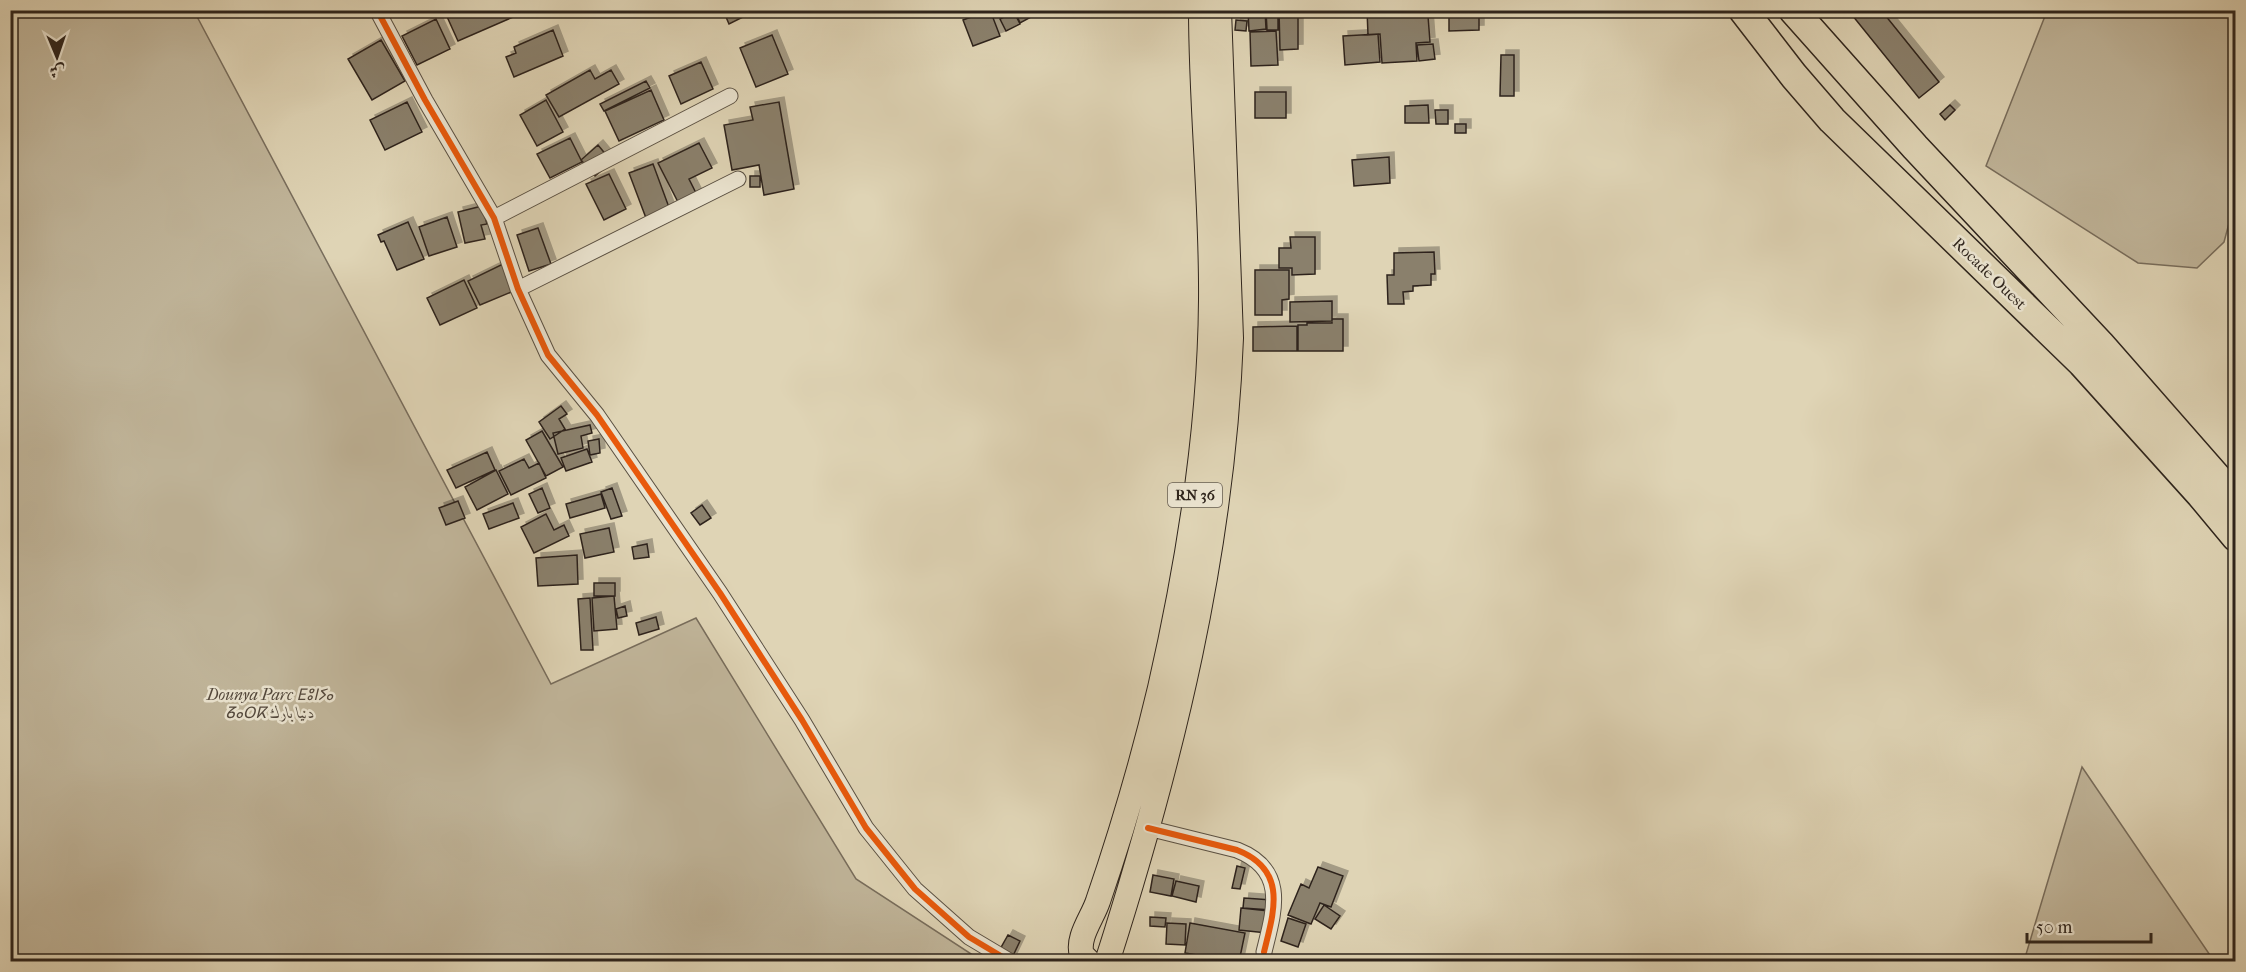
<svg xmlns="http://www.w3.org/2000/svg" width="2246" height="972" viewBox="0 0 2246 972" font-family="'IM FELL French Canon',Amiri,'Noto Sans Tifinagh',serif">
<defs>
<filter id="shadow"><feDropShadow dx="5" dy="-5" stdDeviation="0" flood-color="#0004"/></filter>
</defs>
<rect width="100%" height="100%" fill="#dfd4b5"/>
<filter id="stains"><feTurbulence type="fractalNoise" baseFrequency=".00333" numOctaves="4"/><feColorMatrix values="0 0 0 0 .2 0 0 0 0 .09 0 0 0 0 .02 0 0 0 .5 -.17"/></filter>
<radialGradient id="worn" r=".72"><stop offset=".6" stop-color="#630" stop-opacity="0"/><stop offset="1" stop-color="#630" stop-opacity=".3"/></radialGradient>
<path fill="#c1b69b" stroke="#786d5c" stroke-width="1.5" d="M10 11H194L551 684 696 618 856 879 982 961H11Z
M2047 11H2235V201L2224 242 2197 268 2138 263 1986 166Z
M2082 767 2214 961H2024Z"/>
<path fill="#8a806c" stroke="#2e241c" stroke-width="1.5" filter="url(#shadow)" d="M444 10H510L513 17 458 41Z
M723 10H757L729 24Z
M990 10 1000 36 973 46 963 20Z
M1021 10H1031L1033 16 1020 23 1016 13Z
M1248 10H1265L1266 29 1249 31Z
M1266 10H1278V30H1267Z
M1279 10H1298V49L1280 50Z
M1367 10H1404V17L1428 16 1430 42 1416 43 1417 61 1382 63 1380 34 1368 35Z
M1449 10H1479V30L1449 31Z
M1848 10H1881L1939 82 1919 98Z
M1014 12 1020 24 1006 31 1000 19Z
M436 19 450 49 417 65 402 36Z
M1236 20 1247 21 1246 31 1235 30Z
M553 30 563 56 514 77 506 57 516 53 514 47Z
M1276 31 1278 65 1251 66 1250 32Z
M1378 34 1380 62 1345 65 1343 36Z
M772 35 788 74 756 87 740 48Z
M381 40 405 81 372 100 348 59Z
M1433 44 1435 59 1419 61 1417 45Z
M1501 55H1514V96H1500Z
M701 62 713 89 681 104 669 76Z
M590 70 595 79 611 70 619 84 559 117 546 95Z
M646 81 650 88 604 111 600 104Z
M651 90 664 120 619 141 605 111Z
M1255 92H1286V118H1255Z
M546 100 563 132 537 146 520 115Z
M407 102 422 132 385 150 370 120Z
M779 102 794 189 764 195 759 165 732 170 724 125 753 120 750 107Z
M1428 105 1429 123H1405V106Z
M1950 105 1955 110 1945 120 1940 114Z
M1435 110H1448V124H1436Z
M1455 124H1466V133H1455Z
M570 138 582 162 550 178 537 154Z
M699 143 712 168 689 179 697 195 679 204 658 163Z
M598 145 612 162 595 176 581 160Z
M1389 157 1390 183 1354 186 1352 160Z
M653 164 670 210 646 218 629 173Z
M609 174 626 209 604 220 586 184Z
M750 176H760V187H750Z
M482 206 487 224 481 225 485 239 465 243 458 212Z
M447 217 457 247 429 256 419 227Z
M408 222 424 259 397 270 384 241 381 242 378 235Z
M538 228 551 264 529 271 517 235Z
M1290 237H1315V274L1292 275V268H1279V248H1291Z
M1434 252 1435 274H1431V285L1413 286V291L1403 292 1404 304H1388L1387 275H1394V253Z
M503 264 516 290 480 305 468 281Z
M1255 270H1289V299L1282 300V315H1255Z
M464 280 477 308 440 325 427 298Z
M1332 301V321L1290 322V302Z
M1332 319H1343V351H1298V325H1307V323H1332Z
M1297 326V351H1253V327Z
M561 406 567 414 559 419 565 429 550 439 539 422Z
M590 425 592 433 581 436 583 448 558 454 553 433Z
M542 431 563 467 546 476 526 440Z
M599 439 600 453 590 455 588 441Z
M587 449 592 462 566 471 561 458Z
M487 452 495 470 456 488 447 470Z
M524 459 529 468 539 463 546 478 511 495 499 471Z
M496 470 508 494 477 510 465 487Z
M542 488 550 508 538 513 529 494Z
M612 488 622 516 611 519 601 492Z
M601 494 605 508 570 518 566 504Z
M458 501 465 518 446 525 439 508Z
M513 503 519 518 489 529 483 514Z
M702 505 711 518 700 525 691 513Z
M546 514 554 530 564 525 569 536 534 553 521 527Z
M609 528 614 552 585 558 580 534Z
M647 544 649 557 634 559 632 547Z
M577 555 578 584 538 586 536 558Z
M594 583H615V596H594Z
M614 596 617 629 594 631 592 598Z
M590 598 593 650H581L578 599Z
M625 606 627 616 618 618 616 609Z
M656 617 659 629 639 635 636 623Z
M1237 866 1245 868 1240 889 1232 888Z
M1318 867 1343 876 1331 907 1320 903 1311 924 1288 915 1301 884 1309 888Z
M1153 875 1174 879 1171 896 1150 892Z
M1176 881 1199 886 1196 902 1172 896Z
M1244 898 1272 900 1271 910 1243 908Z
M1324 905 1340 916 1331 929 1315 919Z
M1241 908 1269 911 1267 933 1239 930Z
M1150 917 1166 918 1165 927 1150 926Z
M1288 918 1306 924 1298 947 1281 941Z
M1167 923 1186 924 1185 945 1166 944Z
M1190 923 1245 933 1239 962 1185 953Z
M1008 935 1020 941 1012 958 999 951Z"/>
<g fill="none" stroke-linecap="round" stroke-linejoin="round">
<g stroke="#5a5042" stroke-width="17">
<path id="street" d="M377 10 425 100 494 218 518 289 548 355 597 415 720 593 802 720 866 828 915 889 969 937 1011 962
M494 218 730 96
M518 289 738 179
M1148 828 1237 850C1288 870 1274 911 1264 952"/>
</g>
<g stroke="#2e241c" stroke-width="26">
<path id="primary" d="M1089 962 1082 955C1076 938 1093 917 1098 901 1122 831 1143 760 1160 688 1189 561 1210 430 1211 300 1212 204 1201 107 1201 10
M1107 962C1172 759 1223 551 1231 338L1219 10"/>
</g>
<g stroke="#2e241c" stroke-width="31">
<path id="highway" d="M1743 10 1794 76 1832 120 2082 363 2201 495 2236 537
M1793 10 1915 147 2100 344 2236 499"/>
</g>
<use href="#street" stroke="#eae3cf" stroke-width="15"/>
<use href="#primary" stroke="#dfd4b5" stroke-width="24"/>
<use href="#highway" stroke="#dfd4b5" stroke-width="28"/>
<g stroke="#eae3cf" stroke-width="10">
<path id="cycleway" d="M377 10 425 100 494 218 518 289 548 355 597 415 720 593 802 720 866 828 915 889 969 937 1011 962
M1148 828 1237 850C1288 870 1274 911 1264 952"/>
</g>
<use href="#cycleway" stroke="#e8590c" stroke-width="6"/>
</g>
<g text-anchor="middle" stroke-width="5" stroke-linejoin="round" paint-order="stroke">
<rect fill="#eae3cf" stroke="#665d52" stroke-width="1.5" x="1168" y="483" width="54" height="24" rx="4.5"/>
<g font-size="15" font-weight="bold" fill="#2e241c">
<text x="1195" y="500">RN 36</text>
</g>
<g font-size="16" fill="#2e241c" stroke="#eae3cf">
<text transform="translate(1990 273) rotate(44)" y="6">Rocade Ouest</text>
</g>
<g font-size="16" font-style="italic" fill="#53483c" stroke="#eae3cf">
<text x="270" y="700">Dounya Parc ⴹⵓⵏⵢⴰ<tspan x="270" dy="18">ⵒⴰⵔⴽ دنيا بارك</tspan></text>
</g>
</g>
<rect width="2246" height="972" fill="none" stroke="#dfd4b5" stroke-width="36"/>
<rect x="12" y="12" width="2222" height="948" fill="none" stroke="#2e241c" stroke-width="3"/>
<rect x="18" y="18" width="2210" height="936" fill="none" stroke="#2e241c" stroke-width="1.5"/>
<g transform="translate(57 57) rotate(178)" stroke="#eae3cf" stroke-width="4.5" paint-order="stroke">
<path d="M0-4.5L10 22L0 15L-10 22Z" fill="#2e241c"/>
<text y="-9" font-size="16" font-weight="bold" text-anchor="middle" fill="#2e241c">ش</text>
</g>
<path d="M2027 933v9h124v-9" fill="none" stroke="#2e241c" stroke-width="3"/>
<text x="2036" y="933" font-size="18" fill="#2e241c" stroke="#eae3cf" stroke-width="4.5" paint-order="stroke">50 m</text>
<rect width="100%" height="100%" filter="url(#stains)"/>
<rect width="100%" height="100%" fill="url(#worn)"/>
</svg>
